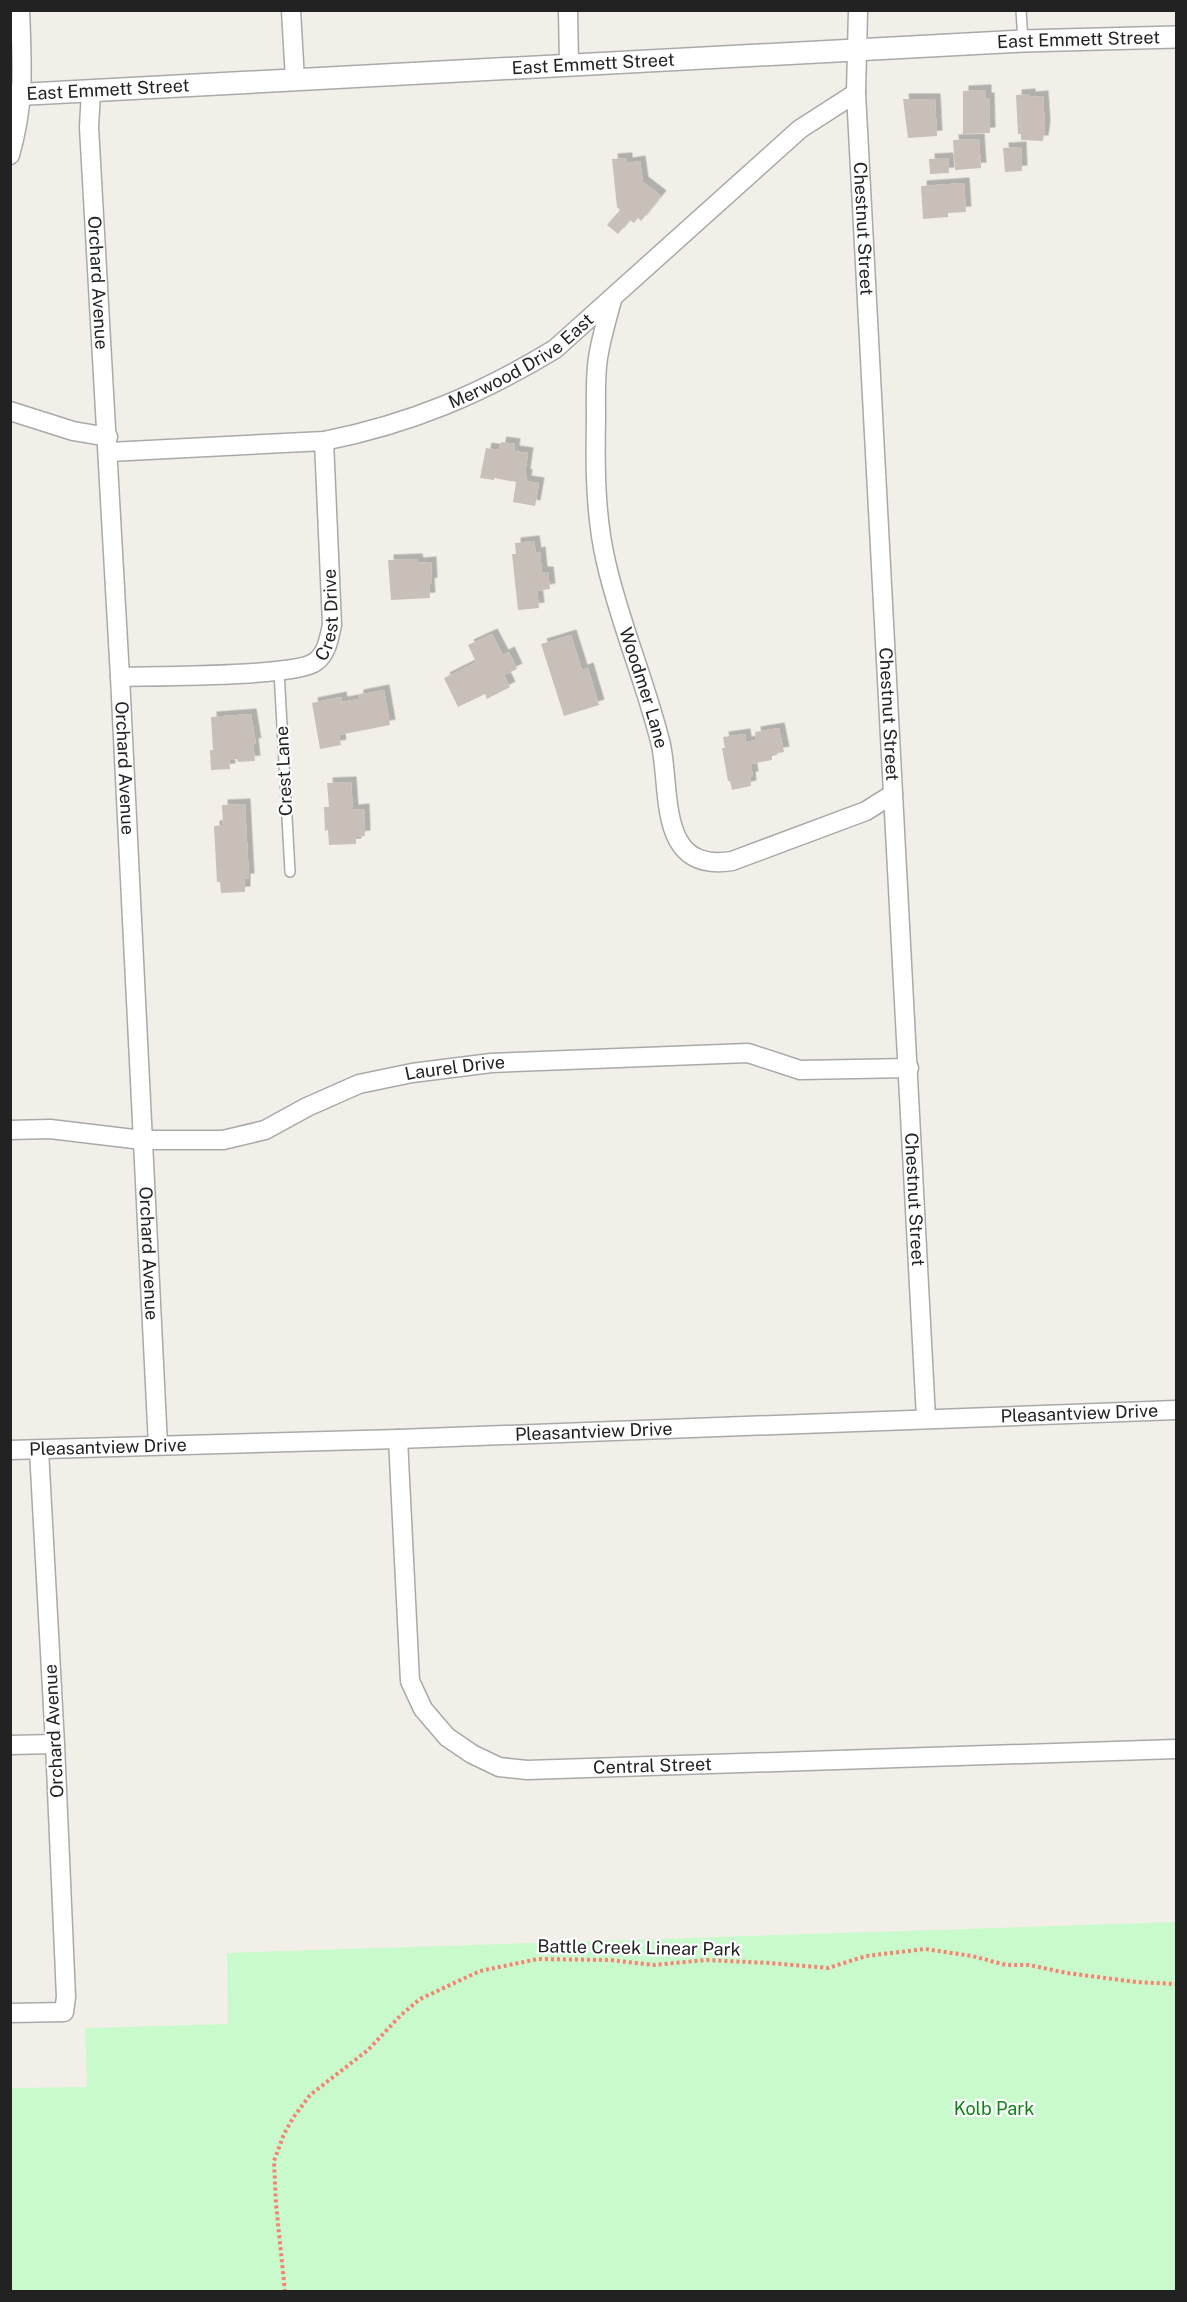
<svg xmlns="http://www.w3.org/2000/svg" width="1187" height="2302" viewBox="0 0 1187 2302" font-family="'Public Sans',sans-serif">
<defs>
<filter id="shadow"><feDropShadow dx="5.5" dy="-5.5" stdDeviation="0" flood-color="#0004"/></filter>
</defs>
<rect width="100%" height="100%" fill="#f2efe9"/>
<path fill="#c8facc" d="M1176 1922V2291H11V2088L87 2087 85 2028 228 2024 227 1953Z"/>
<path fill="#c7bfb8" filter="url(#shadow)" d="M986 90V98H989L990 133 963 134V91Z
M1030 94V97L1043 96 1045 126 1043 141 1021 140V134H1018L1016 95Z
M903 99H935L937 136 908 138Z
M979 139 981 168 955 170 953 140Z
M1021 147 1022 171 1005 172 1003 148Z
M627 158V163L640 161 643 182 661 196 641 221 638 218 634 223 630 220 618 234 607 225 620 210 617 207 612 159Z
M948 158 949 173 930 174 929 159Z
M964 183 966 212 948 213V217L923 219 921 186Z
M501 442 515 444 514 451 528 453 525 474 527 475 526 481 539 483 535 506 513 502 516 482 494 478V480L480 478 486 448 499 450Z
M534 541 536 553 540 552 542 572H548L550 589 537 591 539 608 518 610 512 554H516L515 543Z
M417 559 418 563 431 562 432 583 429 584 430 598 391 600 388 560Z
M492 634 503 655 509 652 517 669 504 675 510 687 487 699 485 694 458 707 444 678 476 662 468 645Z
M571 635 582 670 588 668 599 705 564 716 541 644Z
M384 690 390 725 339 735 341 745 320 749 312 703 341 697 342 702 358 699V695Z
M251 714 256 744 253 743 255 761 238 762 237 759 229 760 230 769 211 770 210 750H213L211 717Z
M779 728 784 752 772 754V760L751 764 753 777H750L751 786 732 790 730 781H728L722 748H725L723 737 745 734 746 742 756 740 755 732Z
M351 782 353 810 364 809 365 836 356 837V844L329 845 328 830 325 831 324 807H329L327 783Z
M245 804 249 879H245V892L221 893 220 882H217L214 826 223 825 222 805Z"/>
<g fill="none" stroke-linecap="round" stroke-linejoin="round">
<g stroke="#a9a9a9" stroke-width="12">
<path id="service" d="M1021 10 1023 41
M279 671 290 872"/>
</g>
<g stroke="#a9a9a9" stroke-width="21">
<g id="minor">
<path d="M291 10 295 80"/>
<path d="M568 10 569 65"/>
<path id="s1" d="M858 10 856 93 926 1418"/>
<path id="s2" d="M91 91 89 127 120 677 158 1445"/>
<path d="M10 155C25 102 22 65 20 10"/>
<path id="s3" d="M612 300C607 319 601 338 598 358 595 377 596 397 596 417 595 464 595 515 606 562 620 624 646 683 661 745 671 792 657 873 732 861L866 811 893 794"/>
<path d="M10 411 73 431 108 437"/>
<path id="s4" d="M109 452 324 441C410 424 481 394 555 349L800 129 856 93"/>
<path id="s5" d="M120 677C154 676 295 677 315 662 327 654 329 638 332 625L324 441"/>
<path id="s6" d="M10 1130 50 1129 142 1140H223L265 1130 307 1107 359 1084 412 1073 491 1063 748 1053 800 1070 909 1068"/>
<path id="s7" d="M398 1439 410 1681 423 1709 447 1737 472 1754 499 1767 527 1770 1176 1749"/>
<path id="s8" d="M10 1450 398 1439 1176 1410"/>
<path d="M10 1745 55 1744"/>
<path d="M10 2013 64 2012 66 1997 55 1744 39 1450"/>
</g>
</g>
<g stroke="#a9a9a9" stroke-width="24">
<g id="tertiary">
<path id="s9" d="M10 95 1023 41 1176 37"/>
</g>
</g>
<path stroke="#fa8072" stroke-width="4" stroke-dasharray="3 3" stroke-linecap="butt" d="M285 2292 276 2204 274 2161 284 2134 293 2118 310 2095 368 2050 401 2015 420 1999 480 1971 538 1959 610 1960 654 1965 705 1960 770 1963 828 1968 866 1956 925 1949 972 1956 1006 1965H1029L1067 1973 1136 1982 1176 1984"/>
<use href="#service" stroke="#fff" stroke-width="9"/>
<use href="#minor" stroke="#fff" stroke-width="18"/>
<use href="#tertiary" stroke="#fff" stroke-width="21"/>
</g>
<g text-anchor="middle" stroke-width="4.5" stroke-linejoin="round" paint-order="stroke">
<g font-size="18" fill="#222" stroke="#fff">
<text dy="6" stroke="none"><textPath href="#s9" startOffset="1070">East Emmett Street</textPath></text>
<text dy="6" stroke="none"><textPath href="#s9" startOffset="584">East Emmett Street</textPath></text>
<text dy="6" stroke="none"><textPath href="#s9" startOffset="98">East Emmett Street</textPath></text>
<text dy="6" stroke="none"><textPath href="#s1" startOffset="219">Chestnut Street</textPath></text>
<text dy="6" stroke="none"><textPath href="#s2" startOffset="192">Orchard Avenue</textPath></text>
<text dy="6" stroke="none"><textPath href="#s4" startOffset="430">Merwood Drive East</textPath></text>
<text dy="6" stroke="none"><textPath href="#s5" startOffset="248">Crest Drive</textPath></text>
<text dy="6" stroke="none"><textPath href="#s3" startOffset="396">Woodmer Lane</textPath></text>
<text dy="6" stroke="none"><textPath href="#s1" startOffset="705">Chestnut Street</textPath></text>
<text dy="6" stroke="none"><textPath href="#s2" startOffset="678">Orchard Avenue</textPath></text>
<text transform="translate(284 771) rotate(-93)" y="6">Crest Lane</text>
<text dy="6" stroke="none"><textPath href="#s6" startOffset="459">Laurel Drive</textPath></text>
<text dy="6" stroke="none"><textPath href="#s1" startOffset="1191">Chestnut Street</textPath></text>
<text dy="6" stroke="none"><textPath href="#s2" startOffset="1164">Orchard Avenue</textPath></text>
<text dy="6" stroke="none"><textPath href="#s8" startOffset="1070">Pleasantview Drive</textPath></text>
<text dy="6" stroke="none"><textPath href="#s8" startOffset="584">Pleasantview Drive</textPath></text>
<text dy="6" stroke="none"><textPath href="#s8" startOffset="98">Pleasantview Drive</textPath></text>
<text transform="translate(54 1731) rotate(-93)" y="6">Orchard Avenue</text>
<text dy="6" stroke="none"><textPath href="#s7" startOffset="524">Central Street</textPath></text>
<text transform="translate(639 1948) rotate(1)" y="6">Battle Creek Linear Park</text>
</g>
<g font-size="18" fill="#0c8416" stroke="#fff">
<text x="994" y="2115">Kolb Park</text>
</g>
</g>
<rect width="1187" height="2302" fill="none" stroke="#222222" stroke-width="24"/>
</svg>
